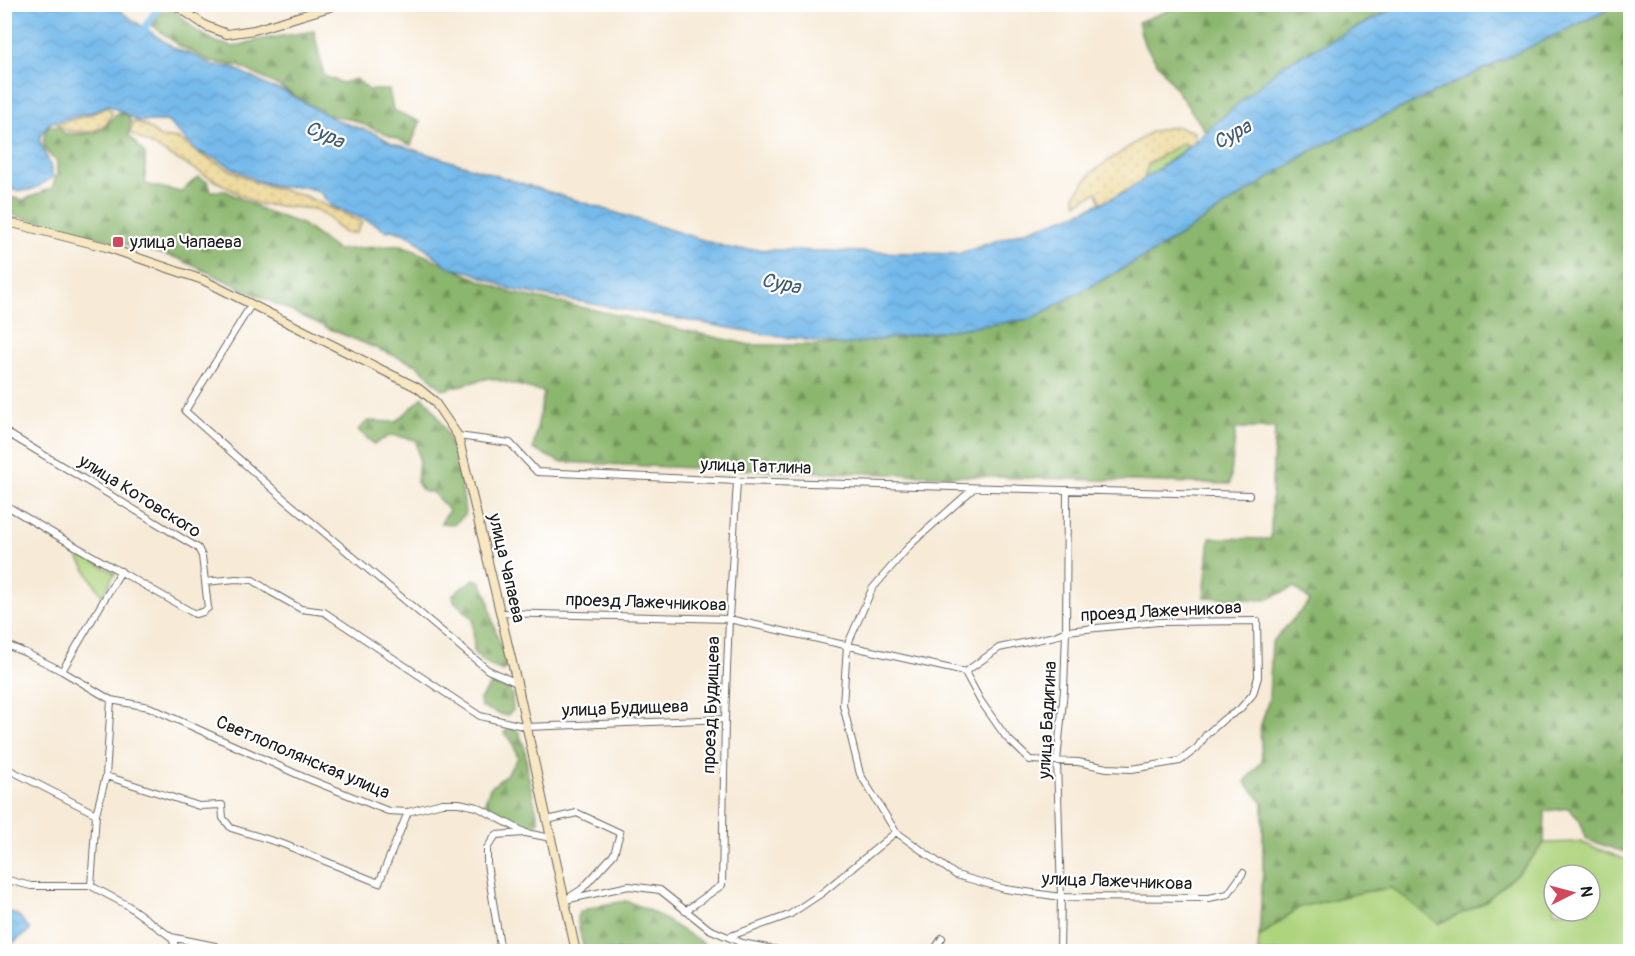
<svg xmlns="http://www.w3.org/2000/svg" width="1635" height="956" viewBox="0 0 1635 956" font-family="Pangolin,sans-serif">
<defs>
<pattern id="forest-firs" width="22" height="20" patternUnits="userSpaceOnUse" patternTransform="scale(1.5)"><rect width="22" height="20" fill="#8bb66d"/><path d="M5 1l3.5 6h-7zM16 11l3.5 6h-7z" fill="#719359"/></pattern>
<pattern id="sand-dots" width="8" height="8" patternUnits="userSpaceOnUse" patternTransform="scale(1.5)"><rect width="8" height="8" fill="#eeda9e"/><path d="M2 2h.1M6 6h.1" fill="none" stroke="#ccba88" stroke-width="1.8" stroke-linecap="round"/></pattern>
<pattern id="water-waves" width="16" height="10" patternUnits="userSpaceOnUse" patternTransform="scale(1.5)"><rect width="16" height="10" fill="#75baeb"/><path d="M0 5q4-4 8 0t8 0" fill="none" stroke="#659fc9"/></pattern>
</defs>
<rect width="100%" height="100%" fill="#fff"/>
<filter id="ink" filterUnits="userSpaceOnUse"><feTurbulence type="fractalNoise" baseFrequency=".0167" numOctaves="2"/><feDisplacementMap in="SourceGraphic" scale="12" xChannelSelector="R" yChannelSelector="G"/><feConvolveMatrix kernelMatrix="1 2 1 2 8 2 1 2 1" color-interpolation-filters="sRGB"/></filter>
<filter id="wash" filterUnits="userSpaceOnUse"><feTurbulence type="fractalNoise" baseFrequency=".008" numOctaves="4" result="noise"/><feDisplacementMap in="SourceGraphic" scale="24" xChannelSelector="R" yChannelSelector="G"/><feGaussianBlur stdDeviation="1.35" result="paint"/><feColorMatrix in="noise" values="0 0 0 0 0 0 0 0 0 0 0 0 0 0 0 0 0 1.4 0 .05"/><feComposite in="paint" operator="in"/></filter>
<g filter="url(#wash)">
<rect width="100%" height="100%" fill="#f7ebd8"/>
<path fill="#afd47e" stroke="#66784d" stroke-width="1.5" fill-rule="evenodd" d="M1182 143 1189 146 1144 179 1148 164Z
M74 551 115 573 102 596Z
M1580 842 1630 861V951L1258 952 1259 937 1300 907 1363 892 1391 888 1483 903 1524 867 1544 843ZM1554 875H1590V911H1554Z"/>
<path fill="url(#forest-firs)" stroke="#546944" stroke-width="1.5" d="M1183 5H1401L1283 65 1206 132 1144 44 1138 22Z
M1614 5H1630V854L1587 840 1580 821 1569 808 1545 811 1544 843 1524 867 1483 903 1439 924 1391 888 1363 892 1300 907 1259 937 1263 869V803L1245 782 1262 761 1260 728 1269 699 1272 642 1310 601 1294 587 1266 600 1204 597 1210 538 1271 539 1272 485 1275 428H1236L1230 484 693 468 560 462 533 449 544 392 489 378 443 390 417 365 332 330 177 258 6 213 5 211 4 196 24 200 52 188 57 175V161C42 151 40 140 49 125L59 128 65 134C90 134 100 137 116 114H127L131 122 128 134 145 154V184L181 192 198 177 208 182 211 191H226L267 212 302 224 337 250 402 245 470 276 511 293 590 309 750 345H841L1031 319 1155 251 1311 151 1608 10Z
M173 10 197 31 216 42 234 47 257 40 314 31 324 76 342 83 356 79 369 90H389L393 110 420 122 411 145 353 120 325 114 279 86 239 66 212 62 180 46 152 25 160 12Z
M423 397C451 425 462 477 465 515L454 524 441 523 449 510 432 492H424L417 483 419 460 416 440 391 435 374 444 358 430 368 421 396 422Z
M474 579 481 582 488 598 492 619 507 667 503 671 489 665 474 653 473 619 454 601 453 594Z
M493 682 504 686 512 694 513 711 506 716 481 707 480 699Z
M510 727 519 732 525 749 528 775 539 822 534 826H523L490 808 485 802 490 788 506 775 518 758 512 741 504 733Z
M626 901C657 910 687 936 717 951H584L577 918 579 912 596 906Z"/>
<path fill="url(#sand-dots)" stroke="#857b5d" stroke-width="1.5" d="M108 107 112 113 108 122 93 132 67 131 57 124 89 115Z
M134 121 146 126 160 137 179 139 196 152 256 183 305 196 362 222 356 233H345L336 226 327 216 315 209 257 204 130 133Z
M1175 126 1194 132 1195 141 1189 146 1182 143 1148 164 1144 179 1123 193 1101 203 1097 192 1077 203 1075 195 1092 172 1151 132Z"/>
<path fill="url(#water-waves)" stroke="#486b84" stroke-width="1.5" d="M4 5H116L123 13 174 48 197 57 214 66 232 67 270 87 284 91 338 121 374 133 392 143 732 249 958 254 1076 214 1123 193 1180 154 1283 65 1401 5H1614L1608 10 1311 151 1155 251 1031 319 841 345 770 335 513 290 471 272 450 268 409 235 392 230 385 231 374 223 331 206 320 192 305 187H280L257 181 219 160 197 151 167 121H139L108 105 93 112 49 123 39 138C43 151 51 162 53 177 33 191 29 193 5 189Z
M4 909 19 916 30 930 14 942 5 937Z"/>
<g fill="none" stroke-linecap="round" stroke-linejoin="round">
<path stroke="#75baeb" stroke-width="8" d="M145 28 158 8"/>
</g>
</g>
<g filter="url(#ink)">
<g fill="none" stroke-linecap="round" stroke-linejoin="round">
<g stroke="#69645e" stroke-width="8">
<path id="street" d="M251 305 185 411 282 497 488 670 517 683
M4 431 198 548 202 556 205 582 236 579 253 580 271 592 301 609 324 612 480 716 527 727 725 719
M458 436 510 443 537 472 737 481 1249 495
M974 488 911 544 872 589 847 646 843 705 860 774 896 832 956 875 1005 889 1061 897 1209 898 1228 894 1243 873
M4 504C67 543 131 577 195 614L203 612 208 608 205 582
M500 613 729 619 965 672 980 700 1006 737 1030 760 1078 762 1107 768 1132 769 1180 761 1197 748 1206 735 1224 719 1239 710 1253 694 1258 677 1257 621 1158 622 1066 631 1055 636 999 648 965 672
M4 644 26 653 62 671 111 700 149 707 301 776 388 811 408 812 442 803H459L477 807 526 833 551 838
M62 671 121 571
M4 767 96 814
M106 776 199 806 222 805 223 818 231 828 283 844 379 883 408 812
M547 820 577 813 620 833 614 854 582 889 568 898
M4 879 31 886H91L127 905 171 937 215 946 225 952
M91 886 96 814 106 776 111 700
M565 900 629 886 660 890 709 929 742 943 789 952
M685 911 722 885 725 719 729 619 737 481
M171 937 178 952
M728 937 789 915 822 893 896 832
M501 952 487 864V848L496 835 524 833
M933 952 942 938
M1060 952 1061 897 1057 761 1064 690 1066 631 1067 490"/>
</g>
<g stroke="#69645e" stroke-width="10">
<path id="secondary" d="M174 4 206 26 227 34 254 30 340 4
M4 221 106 247 203 280 418 388 434 401 458 436 517 683 576 952"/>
</g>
<use href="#street" stroke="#fff" stroke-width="6"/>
<use href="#secondary" stroke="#f7e8c3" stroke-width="8"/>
</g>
</g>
<rect fill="#d1495b" stroke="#fff" stroke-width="2" x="112" y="236" width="12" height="12" rx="3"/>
<g text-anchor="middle" stroke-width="4.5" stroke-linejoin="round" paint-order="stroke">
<g font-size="18" fill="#1c1c1c" stroke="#fff" text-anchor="start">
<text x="130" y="248">улица Чапаева</text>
</g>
<g font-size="18" fill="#1c1c1c" stroke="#fff">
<text transform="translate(756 466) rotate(2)" y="6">улица Татлина</text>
<text transform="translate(140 496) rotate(32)" y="6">улица Котовского</text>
<text transform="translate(507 568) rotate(77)" y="6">улица Чапаева</text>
<text transform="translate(646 602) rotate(2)" y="6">проезд Лажечникова</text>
<text transform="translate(1161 611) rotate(-3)" y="6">проезд Лажечникова</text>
<text transform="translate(711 705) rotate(-88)" y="6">проезд Будищева</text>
<text transform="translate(625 708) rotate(-2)" y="6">улица Будищева</text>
<text transform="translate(1047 720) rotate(-87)" y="6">улица Бадигина</text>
<text transform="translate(303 757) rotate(23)" y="6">Светлополянская улица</text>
<text transform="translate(1117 881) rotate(2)" y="6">улица Лажечникова</text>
</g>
<g font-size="20" font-style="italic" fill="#405b6f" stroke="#fff">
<text transform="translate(325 134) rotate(24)" y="7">Сура</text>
<text transform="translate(1232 134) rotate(-29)" y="7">Сура</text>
<text transform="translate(781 283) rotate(12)" y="7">Сура</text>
</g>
</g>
<rect width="1635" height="956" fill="none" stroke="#fff" stroke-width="24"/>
<g transform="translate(1572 893) rotate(84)"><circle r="28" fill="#ffffff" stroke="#a4a4a4" stroke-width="1.5"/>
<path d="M0-4.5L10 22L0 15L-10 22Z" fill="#d1495b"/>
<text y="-9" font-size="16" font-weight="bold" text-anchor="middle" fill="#1c1c1c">N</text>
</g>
</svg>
